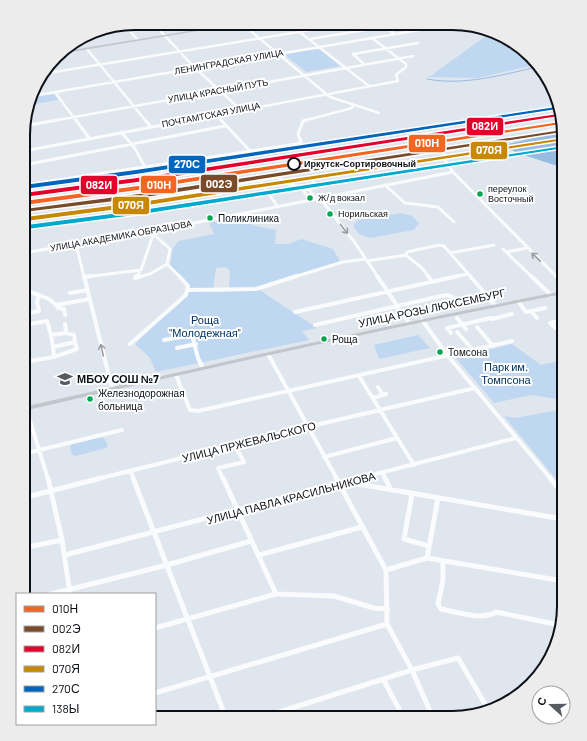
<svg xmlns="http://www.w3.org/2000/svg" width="587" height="741" viewBox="0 0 587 741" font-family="Barlow,sans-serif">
<rect width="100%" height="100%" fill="#dfe6ee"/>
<path fill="#bfd7f1" d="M490 33 514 42 535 65 477 78 429 77Z
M319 49 340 66 306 72 284 54Z
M54 94 58 100 29 105 32 97Z
M401 213 412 216 419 223 414 230 370 238 359 234 353 226 358 220Z
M245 217 252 225 276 230 275 244H289L301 239 333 249 340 261 255 288H229L230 271 226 267 216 268 213 289H189L170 265 173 248 179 241 214 234 209 223Z
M258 289 317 328 302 331 309 340 156 372 150 358 135 344 190 291 225 292Z
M418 335 430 348 379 359 374 345Z
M512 344 541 365 564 360V400L531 395 494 403 456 358Z
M564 409V489L504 416 515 418Z
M101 437 104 438 108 446 106 448 75 456 72 455 70 447 72 444Z"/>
<path fill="#98bbe1" d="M561 131H563L564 135V168L517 153 504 145Z"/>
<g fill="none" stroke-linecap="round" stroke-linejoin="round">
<path stroke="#98bbe1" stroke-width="1" d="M427 79C464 86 501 75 537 67"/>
<path stroke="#fafbfc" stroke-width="2.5" d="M153 23 195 68 241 110
M241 23 330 97 379 113
M288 23 369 86
M124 25 138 40
M310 39 384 27 395 34
M87 49 146 121
M353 54 418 43
M353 54 365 65
M42 74 347 24
M55 92 76 121
M32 96 425 29
M215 114 222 121
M52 121 413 56
M184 121 398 81 396 75 406 67V64L372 38
M303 121 352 108 353 105"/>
<path stroke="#fafbfc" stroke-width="3" d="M76 120 89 138
M145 120 151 127
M221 120 250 151
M24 126 57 120
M121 132 134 147 145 167
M24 151 190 120
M24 165 225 126
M24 166 27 171 24 185
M259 180 278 207
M24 185 297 144 301 142 298 134 303 121 307 120
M385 185 405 203 438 207 454 222
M309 189 316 199
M303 190 317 187 313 182
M320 198 355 243 378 277
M102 217 113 215 144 201 277 177 290 185 301 187 310 200
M152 233 170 249 167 264
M76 244 84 277
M503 249 532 277
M506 252 527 248
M24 253 194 223 453 172
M450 253 494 245
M406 255 407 252 439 245 444 246 471 277
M367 261 406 255 422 268 429 277
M85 277 141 270
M136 277 141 270 153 235
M138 277 150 274 167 264 180 277
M294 277 343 262 365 259
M454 277 468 274
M557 277 453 172 445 160 443 151 456 149 454 147 480 143 484 146 498 144 495 141 532 135 562 127"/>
<path stroke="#fafbfc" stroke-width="4" d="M84 276 112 388
M136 276 135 278 142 276
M377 276 409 323
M428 276 432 282
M470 276 495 305
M531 276 551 295
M556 276 564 284
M85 277 92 276
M24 290 39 295
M188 290 256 289 297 276
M70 293 88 290
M518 301 526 312 545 308
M531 311 537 318
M295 312 458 276
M24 314 39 311 37 302 39 295 49 299 56 305
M65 315 64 309 58 308 56 305 90 299
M457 318 466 329
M492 319 512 314
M422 320 448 356 551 479
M24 325 47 321 51 335 66 333 65 324
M315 325 441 296 448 295 458 300 470 298
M477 327 493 346
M558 330 550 323 564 320
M457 332 473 350
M451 333 447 328 491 318
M51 335 53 347 75 342 74 335 66 333
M164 340 192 335 198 358 203 368
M130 344 186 295 188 286 179 276
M53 347 54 357 77 349 75 342
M177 348 196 344
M268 354 337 479
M24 362 54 357
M176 375 190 410 198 411 512 341
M359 376 414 465
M378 387 383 395
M23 398 48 479
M373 398 386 394
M23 454 122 430
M324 457 397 438
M131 472 134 479
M383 474 386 479
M97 479 307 427 475 388
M223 479 218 468 244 462 235 446
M356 479 516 438"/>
<path stroke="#fafbfc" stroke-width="5" d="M48 478 62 540 70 594
M133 478 226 718
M223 478 276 594
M336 478 386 570 387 624 412 670 433 718
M385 478 391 490
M550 478 564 495
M352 483 563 519
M560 491 563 519 564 600
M412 494 404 539 429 546
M23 498 101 478
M23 548 62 540
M65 555 360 478
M259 555 362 527
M427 558 563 581
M443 561V580L438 604 441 609C458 612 481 621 496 612L560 625
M386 570 427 558 438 498
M51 594 167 565 251 541
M155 628 276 594 334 596 374 608 388 609
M383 679 399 709 396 718
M155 693 387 624
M260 718 412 670 458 658 488 709"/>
<path fill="#c2c6ca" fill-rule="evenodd" d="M237 23H246L59 54 60 52Z
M564 291V294C383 328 203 370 23 411V407C203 367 383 325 564 291Z"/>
<path stroke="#cbcdd0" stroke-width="1" stroke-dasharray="3 3" stroke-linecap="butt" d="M454 141 561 124"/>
<g stroke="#fff" stroke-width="3">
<path id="rail-1" d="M560 122 561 124 138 190 24 205V201L138 186Z"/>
</g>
<g stroke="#fff" stroke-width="3">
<path id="rail-2" d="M562 130 563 132H562L139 198 24 212V210L25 209 139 194Z"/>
</g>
<g stroke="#fff" stroke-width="3">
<path id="rail-3" d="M558 114 559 116 137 182 24 197V193L137 178Z"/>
</g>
<g stroke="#fff" stroke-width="3">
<path id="rail-4" d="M564 138V140L141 206 26 221 24 220V218L26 217 141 202Z"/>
</g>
<g stroke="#fff" stroke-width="3">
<path id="rail-5" d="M556 107 557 109 136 174 24 189V185L136 170Z"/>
</g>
<g stroke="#fff" stroke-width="3">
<path id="rail-6" d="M564 146V148L142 214 27 229 24 227 27 225 142 210Z"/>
</g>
<use href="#rail-1" fill="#f26522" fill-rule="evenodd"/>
<use href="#rail-2" fill="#7a4b2a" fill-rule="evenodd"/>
<use href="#rail-3" fill="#e4002b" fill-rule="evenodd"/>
<use href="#rail-4" fill="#c88804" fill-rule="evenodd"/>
<use href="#rail-5" fill="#0065bd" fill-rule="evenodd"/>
<use href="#rail-6" fill="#00a9ce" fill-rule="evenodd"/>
</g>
<defs><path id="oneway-shaft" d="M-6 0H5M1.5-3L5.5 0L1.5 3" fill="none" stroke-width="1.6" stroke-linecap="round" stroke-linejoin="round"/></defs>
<g stroke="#9b9da0">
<use href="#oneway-shaft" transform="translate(344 229) rotate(52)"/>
<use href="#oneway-shaft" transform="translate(536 257) rotate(-136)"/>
<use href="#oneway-shaft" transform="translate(102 350) rotate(-103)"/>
</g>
<defs>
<g id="school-bare" transform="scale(1.2)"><path d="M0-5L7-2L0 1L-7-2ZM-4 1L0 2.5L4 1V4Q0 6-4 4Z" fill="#565b61" stroke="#fff" stroke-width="2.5" paint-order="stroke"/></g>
</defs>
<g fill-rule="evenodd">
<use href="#school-bare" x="65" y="379"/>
</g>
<circle fill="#fff" stroke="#0c1015" stroke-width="2" cx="294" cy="164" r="6"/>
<g fill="#00a651" stroke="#fff" stroke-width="1.5">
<circle cx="480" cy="194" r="3.5"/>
<circle cx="310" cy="198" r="3.5"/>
<circle cx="330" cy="214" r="3.5"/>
<circle cx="210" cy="218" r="3.5"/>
<circle cx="324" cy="339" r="3.5"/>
<circle cx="440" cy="352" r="3.5"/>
<circle cx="90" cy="399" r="3.5"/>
</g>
<g text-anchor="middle" stroke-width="4" stroke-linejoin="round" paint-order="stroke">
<g font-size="9" fill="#0c1015" stroke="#fff">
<text transform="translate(229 62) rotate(-10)" y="3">ЛЕНИНГРАДСКАЯ УЛИЦА</text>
<text transform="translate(218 91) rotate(-10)" y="3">УЛИЦА КРАСНЫЙ ПУТЬ</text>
<text transform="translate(211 115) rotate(-11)" y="3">ПОЧТАМТСКАЯ УЛИЦА</text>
<text transform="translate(121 236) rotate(-10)" y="3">УЛИЦА АКАДЕМИКА ОБРАЗЦОВА</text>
</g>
<g font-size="9" font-weight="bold" fill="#0c1015" stroke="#fff" text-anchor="start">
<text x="304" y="167">Иркутск-Сортировочный</text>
</g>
<g font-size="9" fill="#0c1015" stroke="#fff" text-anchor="start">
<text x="488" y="192">переулок<tspan x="488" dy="10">Восточный</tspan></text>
<text x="318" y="201">Ж/д вокзал</text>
<text x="338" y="217">Норильская</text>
</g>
<g font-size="10" fill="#0c1015" stroke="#fff" text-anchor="start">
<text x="218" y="222">Поликлиника</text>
<text x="332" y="343">Роща</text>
<text x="448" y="356">Томсона</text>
<text x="98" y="397">Железнодорожная<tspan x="98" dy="13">больница</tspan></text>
</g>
<g font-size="11" fill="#0c1015" stroke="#fff">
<text transform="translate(432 308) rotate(-12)" y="4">УЛИЦА РОЗЫ ЛЮКСЕМБУРГ</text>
<text transform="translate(249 442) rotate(-14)" y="4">УЛИЦА ПРЖЕВАЛЬСКОГО</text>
<text transform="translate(291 498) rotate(-15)" y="4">УЛИЦА ПАВЛА КРАСИЛЬНИКОВА</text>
</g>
<g font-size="11" fill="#003361" stroke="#fff">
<text x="205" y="324">Роща<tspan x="205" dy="13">"Молодежная"</tspan></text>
<text x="506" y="371">Парк им.<tspan x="506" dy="13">Томпсона</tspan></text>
</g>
<g font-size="11" font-weight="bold" fill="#0c1015" stroke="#fff" text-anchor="start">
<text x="77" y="383">МБОУ СОШ №7</text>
</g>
</g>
<path d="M0 0H587V741H0ZM135 30H452A105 105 0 0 1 557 135V606A105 105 0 0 1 452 711H135A105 105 0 0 1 30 606V135A105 105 0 0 1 135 30Z" fill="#ececec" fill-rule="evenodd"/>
<path fill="none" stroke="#0c1015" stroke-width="2" d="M135 30H452A105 105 0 0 1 557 135V606A105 105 0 0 1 452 711H135A105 105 0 0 1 30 606V135A105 105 0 0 1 135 30Z"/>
<g stroke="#fff" stroke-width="1.5">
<rect x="466" y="117" width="38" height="19" rx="4" fill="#e4002b"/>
<rect x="408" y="134" width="38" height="19" rx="4" fill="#f26522"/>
<rect x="470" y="141" width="38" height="19" rx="4" fill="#c88804"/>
<rect x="168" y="155" width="38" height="19" rx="4" fill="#0065bd"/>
<rect x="200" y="174" width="38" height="19" rx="4" fill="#7a4b2a"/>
<rect x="140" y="175" width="37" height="19" rx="4" fill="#f26522"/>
<rect x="80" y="175" width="38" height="20" rx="4" fill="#e4002b"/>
<rect x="112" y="196" width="38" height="19" rx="4" fill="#c88804"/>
</g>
<g font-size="11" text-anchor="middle" font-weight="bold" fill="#fff">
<text x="485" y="130">082И</text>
<text x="427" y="147">010Н</text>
<text x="489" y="154">070Я</text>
<text x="187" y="168">270С</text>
<text x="219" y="188">002Э</text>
<text x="159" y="189">010Н</text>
<text x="99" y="189">082И</text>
<text x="131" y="209">070Я</text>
</g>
<rect x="16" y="593" width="140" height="132" fill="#ffffff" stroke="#9e9fa1"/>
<rect x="24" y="606" width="20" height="6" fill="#f26522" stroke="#9e9fa1"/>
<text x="52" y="613" font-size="12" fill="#0c1015">010Н</text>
<rect x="24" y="626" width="20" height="6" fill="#7a4b2a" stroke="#9e9fa1"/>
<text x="52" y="633" font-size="12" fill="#0c1015">002Э</text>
<rect x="24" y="646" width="20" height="6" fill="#e4002b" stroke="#9e9fa1"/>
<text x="52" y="653" font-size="12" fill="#0c1015">082И</text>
<rect x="24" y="666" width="20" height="6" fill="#c88804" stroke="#9e9fa1"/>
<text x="52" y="673" font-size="12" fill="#0c1015">070Я</text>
<rect x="24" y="686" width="20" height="6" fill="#0065bd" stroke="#9e9fa1"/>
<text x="52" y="693" font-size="12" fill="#0c1015">270С</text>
<rect x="24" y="706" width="20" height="6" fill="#00a9ce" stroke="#9e9fa1"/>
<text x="52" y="713" font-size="12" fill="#0c1015">138Ы</text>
<g transform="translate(551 705) rotate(291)"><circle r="19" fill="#ffffff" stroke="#9e9fa1"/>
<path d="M0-3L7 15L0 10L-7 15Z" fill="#565b61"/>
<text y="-6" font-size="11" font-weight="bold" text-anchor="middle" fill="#0c1015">С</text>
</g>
</svg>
